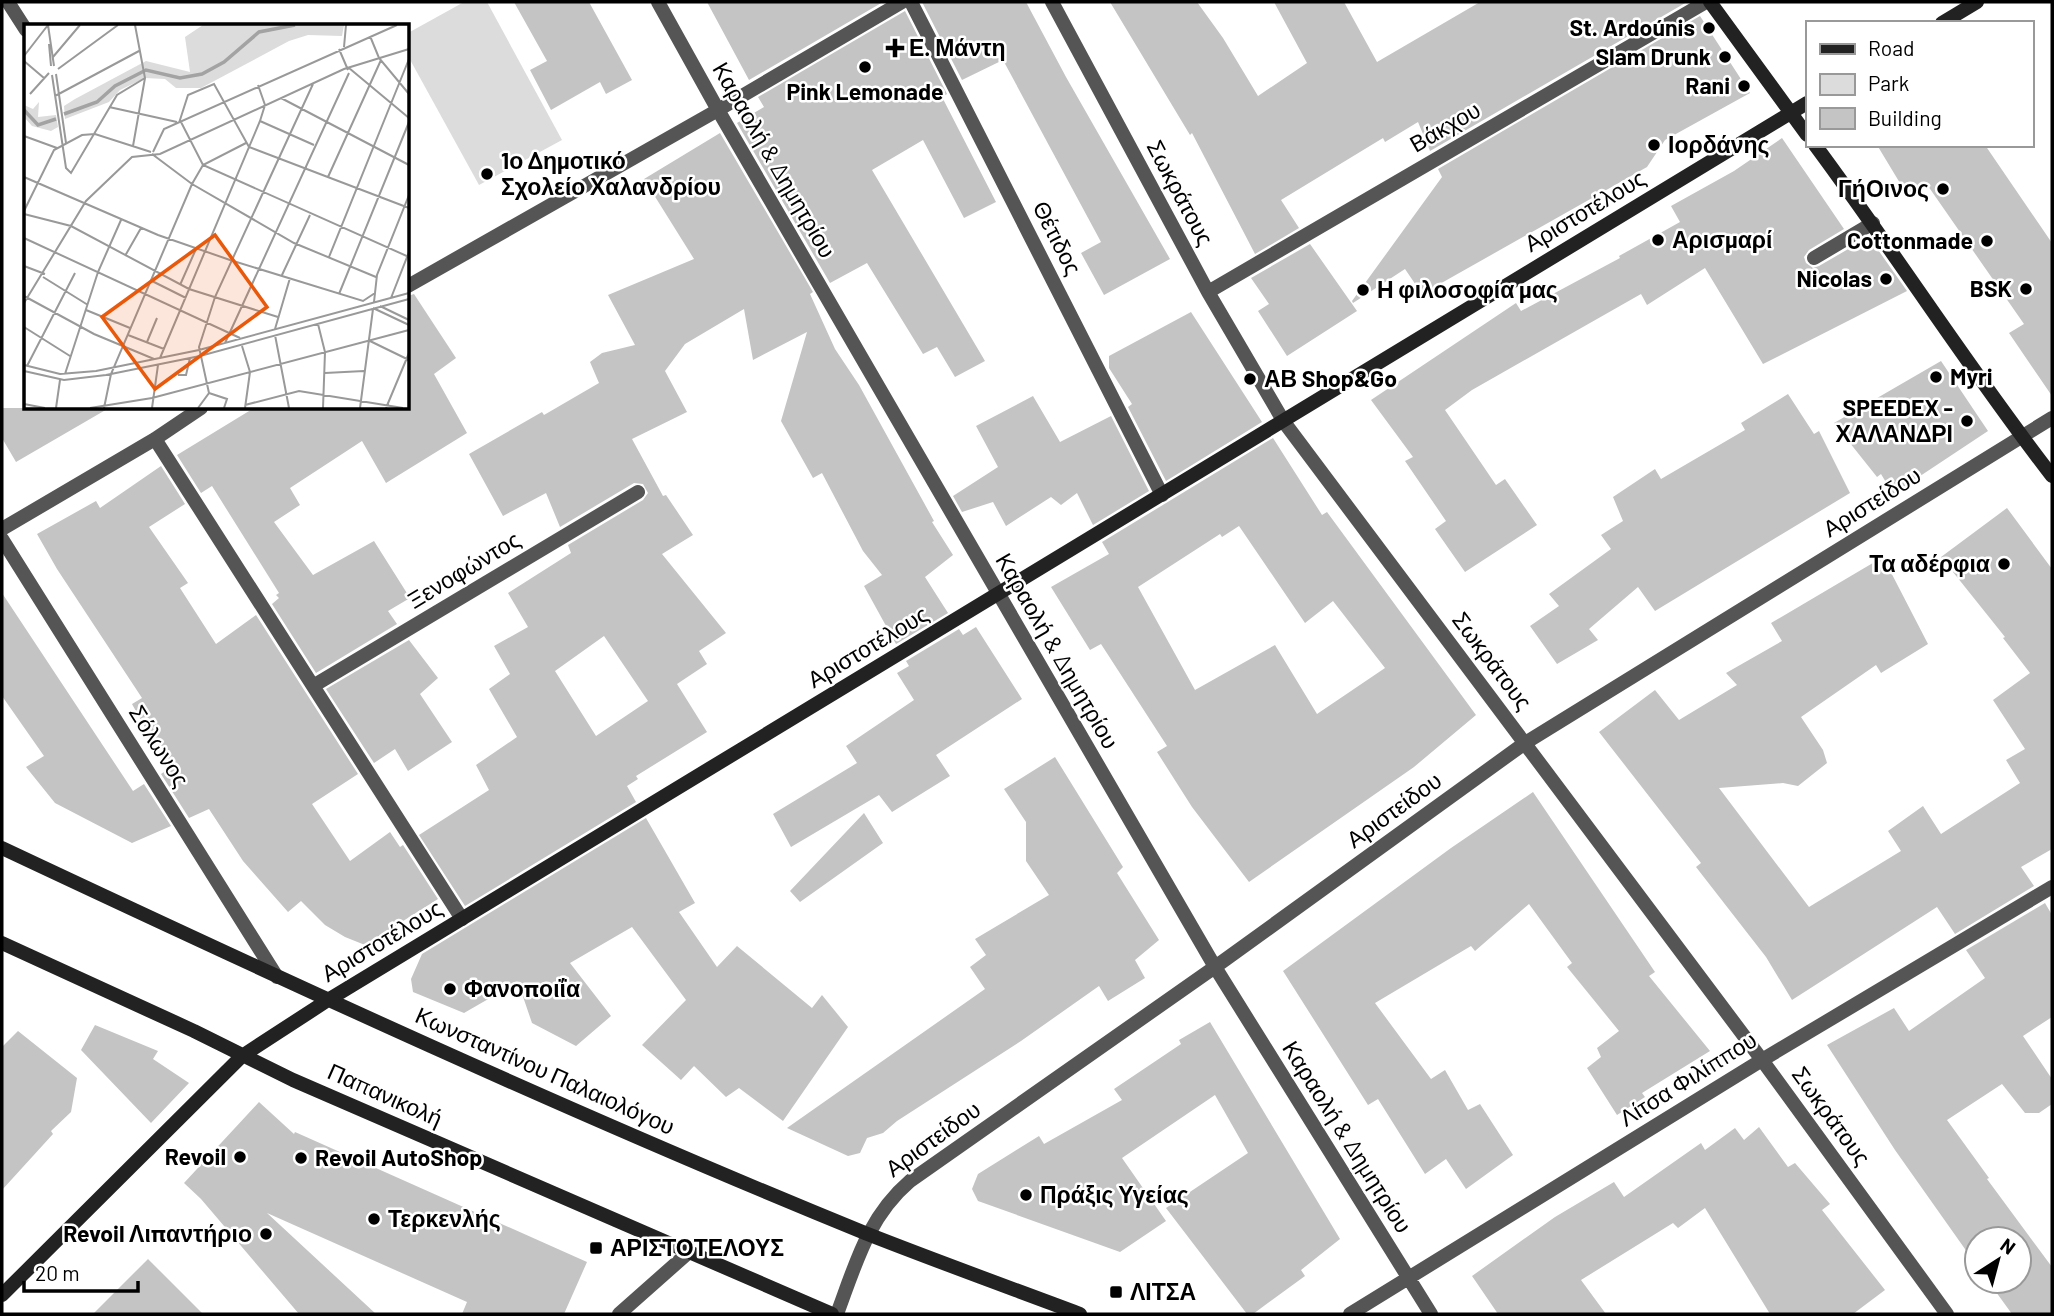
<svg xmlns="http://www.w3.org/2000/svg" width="2054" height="1316" viewBox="0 0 2054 1316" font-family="Barlow,sans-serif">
<rect width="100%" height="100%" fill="#fff"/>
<path fill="#dcdcdc" d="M464 2H487L562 140 479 185 408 56V33Z"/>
<path fill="#c4c4c4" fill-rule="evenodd" d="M514 2H589L632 80 606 94 600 82 551 110 530 70 547 61Z
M707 2H883L749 80Z
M922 2H1026L1066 77 1170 259 1104 295 1081 253 1101 242 1003 60 962 80Z
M1110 2H1197L1223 38 1258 96 1307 63 1274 2H1344L1377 62 1480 2H1687L1430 151 1418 122 1385 142 1383 138 1281 200 1299 228 1255 254 1192 133 1190 135Z
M905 11 947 94 942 97 996 202 964 218 923 140 872 170 985 361 955 377 937 347 923 354 867 263 830 283 737 123 764 107 758 97Z
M1700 16 1750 93 1665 140 1647 167 1422 294 1405 269 1353 303 1352 301 1442 177 1438 169Z
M720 133 813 292 810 294 835 349 859 385 934 521 932 522 953 555 925 577 948 613 896 644 864 586 882 575 863 551 822 473 813 478 781 421 807 332 753 360 744 309 685 344 665 371 687 412 632 439 663 496 666 495 693 535 662 554 726 633 699 651 707 664 677 684 707 732 636 776 638 779 627 786 636 802 465 906 419 835 489 790 476 765 517 737 489 689 510 674 494 646 528 627 508 593 571 553 568 545 643 500 648 493 643 484 634 483 560 527 546 493 503 516 469 454 542 412 544 415 599 383 590 362 602 353 635 345 608 295 694 259 644 179ZM604 636 648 701 596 736 555 671Z
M1782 138 1844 229 1809 250 1804 257 1806 263 1813 268 1819 266 1869 237 1907 291 1763 364 1705 268 1647 305 1641 294 1472 390 1445 410 1496 485 1505 479 1537 525 1465 572 1435 529 1446 521 1405 461 1413 457 1371 400 1516 303 1521 311 1620 258 1619 256 1680 222 1671 206 1734 171Z
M1877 145H1985L2052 243V396L2009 333 2024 324 1928 186 1909 198Z
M1310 244 1357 311 1287 356 1258 311 1269 304 1251 278Z
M414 294 456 358 434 374 467 433 386 483 362 441 290 488 300 505 274 522 313 575 374 541 410 598 388 611 397 624 316 673 272 604 279 598 276 595 279 593 212 486 201 493 177 455 254 408H408V296Z
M1191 312 1262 422 1166 481 1128 407 1132 404 1109 368V356Z
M1941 361 1988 431 1893 494 1881 474 1877 477 1834 423Z
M1788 394 1814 434 1819 431 1850 493 1655 611 1638 587 1589 629 1598 640 1557 664 1530 626 1559 606 1549 594 1611 549 1601 535 1623 521 1613 497 1655 469 1661 479 1745 430 1741 423Z
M1033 396 1060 442 1111 416 1149 491 1093 525 1077 493 1061 505 1051 497 1006 526 993 502 962 512 953 496 998 467 976 426Z
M2 408H109L16 462 2 438Z
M1273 438 1322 515 1327 512 1476 715 1414 767 1249 882 1192 807 1157 752 1167 746 1101 644 1090 650 1051 587 1109 554 1102 542ZM1239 526 1305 623 1333 601 1385 668 1317 714 1275 645 1195 690 1138 587 1220 534 1222 537Z
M161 466 185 504 149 527 188 583 180 588 216 644 256 615 358 774 312 804 350 861 390 832 400 847 403 845 438 899 365 945 345 937 325 925 301 901 288 912 243 861 209 809 189 818 161 774 168 769 132 704 142 698 57 569 37 534 96 501 100 508Z
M2007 508 2052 569V849L2021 867 2034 886 1955 934 1937 907 1792 1000 1766 957 1696 867 1701 863 1599 732 1655 690 1679 720 1737 685 1726 673 1782 641 1771 623 1883 557 1928 644 1881 673 1876 665 1801 717 1823 750 1827 763 1798 786 1783 783 1719 788 1809 907 1901 851 1888 831 1923 806 1941 834 2020 783 2006 760 2025 749 1993 700 2030 673 2003 638 2005 637 1941 557Z
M2 593 133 791 144 784 171 826 132 843 55 803 26 767 44 756 2 696Z
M976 627 1022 699 936 755 950 776 892 812 879 795 791 847 773 814 857 763 846 746 914 700 897 673 909 666 906 661 959 629 963 635Z
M409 640 438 678 420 694 452 742 408 771 395 749 374 763 326 689Z
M1055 757 1123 867 1117 873 1159 940 1135 960 1145 978 1108 1001 1099 986 1021 1041 897 1121 883 1133 867 1138 860 1153 848 1156 787 1128 985 989 970 967 986 955 975 939 1049 895 1026 861V822L1004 789Z
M1533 792 1655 972 1649 976 1710 1051 1642 1093 1645 1097 1617 1115 1587 1068 1601 1057 1597 1048 1619 1031 1567 967 1572 963 1529 904 1475 951 1471 946 1375 1003 1431 1079 1445 1070 1468 1110 1480 1104 1513 1155 1466 1189 1446 1159 1425 1174 1378 1099 1368 1105 1283 971 1451 848Z
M864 813 883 843 800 902 790 891Z
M646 818 695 903 679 912 717 967 737 946 812 1008 822 995 848 1027 783 1121 739 1088 726 1097 694 1066 681 1080 642 1045 686 1000 632 927 570 963 611 1016 576 1046 532 1023 518 982 464 1013 413 992 411 979 422 954Z
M2045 903 2052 915V1017L2023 1036 2052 1079V1104L2039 1113H2025L2002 1084 1947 1120 1989 1178 1987 1179 2052 1267V1314H2012L1988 1281H2019V1239H1977V1266L1895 1150 1827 1045 1894 1008 1909 1031 1985 978 1966 950Z
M1210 1022 1340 1239 1301 1270 1305 1276 1253 1314H1247L1166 1208 1248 1153 1215 1095 1122 1158 1166 1221 1120 1252 978 1201 972 1189 978 1174 1039 1136 1044 1144 1122 1100 1114 1089 1181 1044 1179 1040Z
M95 1025 158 1051 153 1059 189 1083 151 1123 81 1050Z
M18 1031 77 1078 71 1112 51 1131 53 1134 2 1190V1047Z
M259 1102 294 1134 295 1132 587 1262 564 1314H462L467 1302 267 1213 376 1314H299L201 1199 184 1183Z
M1759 1127 1788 1167 1795 1163 1830 1204 1822 1210 1885 1290 1853 1314H1770L1705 1208 1678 1228 1673 1223 1581 1280 1606 1314H1498L1472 1276 1555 1217 1614 1182 1624 1197 1701 1143 1705 1150 1735 1128 1744 1140Z
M148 1259 203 1314H93Z"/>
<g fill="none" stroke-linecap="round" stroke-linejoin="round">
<path stroke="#555" stroke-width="14" d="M8 2 26 30
M658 2 718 110 1215 967 1431 1314
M911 2 1162 495
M1052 2 1208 292 1284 422 1762 1060 1947 1314
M1814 258 1873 223
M408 286 718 110 902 2
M1208 292 1706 2
M155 439 462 919
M2 529 155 439 201 408
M2 539 277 977
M313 686 638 492
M619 1314 689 1252
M837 1314C856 1263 868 1217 910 1181L1215 967 1525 743 2052 418
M1350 1314 1762 1060 2052 887"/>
<path stroke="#222" stroke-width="14" d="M1710 2 1807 135
M1942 23 1977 2
M1815 145C1896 254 1969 369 2052 476
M2 848C287 982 573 1114 865 1233 936 1261 1008 1287 1080 1314
M2 943 194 1031 293 1080 832 1314
M2 1295 242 1056 328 1000 1807 103"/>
</g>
<g fill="#000" stroke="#fff" stroke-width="2.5">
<circle cx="1709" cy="28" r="7"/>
<path d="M891.5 37.5h7v7h7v7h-7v7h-7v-7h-7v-7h7z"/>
<circle cx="1725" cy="57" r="7"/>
<circle cx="865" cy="67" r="7"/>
<circle cx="1744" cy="86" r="7"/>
<circle cx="1654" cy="145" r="7"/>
<circle cx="487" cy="174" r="7"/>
<circle cx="1943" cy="189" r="7"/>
<circle cx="1658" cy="240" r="7"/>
<circle cx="1987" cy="241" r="7"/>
<circle cx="1886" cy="279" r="7"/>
<circle cx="2026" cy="289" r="7"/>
<circle cx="1363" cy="290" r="7"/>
<circle cx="1936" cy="377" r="7"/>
<circle cx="1250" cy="379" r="7"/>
<circle cx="1967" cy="421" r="7"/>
<circle cx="2004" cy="564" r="7"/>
<circle cx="450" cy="989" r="7"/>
<circle cx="240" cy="1157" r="7"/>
<circle cx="301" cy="1158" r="7"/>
<circle cx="1026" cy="1195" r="7"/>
<circle cx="374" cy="1219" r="7"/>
<circle cx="266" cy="1234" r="7"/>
<rect x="589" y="1241" width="14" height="14" rx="3.5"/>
<rect x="1109" y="1285" width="14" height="14" rx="3.5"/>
</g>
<g text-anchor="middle" stroke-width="5" stroke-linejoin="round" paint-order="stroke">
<g font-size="23" font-weight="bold" fill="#000" stroke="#fff" text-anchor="start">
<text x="1695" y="36" text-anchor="end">St. Ardoúnis</text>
<text x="909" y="56">Ε. Μάντη</text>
<text x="1711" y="65" text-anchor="end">Slam Drunk</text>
<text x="1730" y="94" text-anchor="end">Rani</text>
<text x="865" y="100" text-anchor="middle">Pink Lemonade</text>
<text x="1668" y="153">Ιορδάνης</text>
<text x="501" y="169">1ο Δημοτικό<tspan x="501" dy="26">Σχολείο Χαλανδρίου</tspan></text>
<text x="1929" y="197" text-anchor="end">ΓήΟινος</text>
<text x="1672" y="248">Αρισμαρί</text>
<text x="1973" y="249" text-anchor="end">Cottonmade</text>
<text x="1872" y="287" text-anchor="end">Nicolas</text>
<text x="2012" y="297" text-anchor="end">BSK</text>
<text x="1377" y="298">Η φιλοσοφία μας</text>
<text x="1950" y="385">Myri</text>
<text x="1264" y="387">ΑΒ Shop&amp;Go</text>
<text x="1953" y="416" text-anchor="end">SPEEDEX -<tspan x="1953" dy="26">ΧΑΛΑΝΔΡΙ</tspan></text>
<text x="1990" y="572" text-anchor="end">Τα αδέρφια</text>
<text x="464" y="997">Φανοποιΐα</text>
<text x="226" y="1165" text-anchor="end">Revoil</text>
<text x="315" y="1166">Revoil AutoShop</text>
<text x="1040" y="1203">Πράξις Υγείας</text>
<text x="388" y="1227">Τερκενλής</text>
<text x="252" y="1242" text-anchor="end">Revoil Λιπαντήριο</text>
<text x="610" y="1256">ΑΡΙΣΤΟΤΕΛΟΥΣ</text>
<text x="1130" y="1300">ΛΙΤΣΑ</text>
</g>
<g font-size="23" fill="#000" stroke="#fff">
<text transform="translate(1445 127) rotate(-30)" y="8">Βάκχου</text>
<text transform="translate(774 160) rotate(60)" y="8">Καραολή &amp; Δημητρίου</text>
<text transform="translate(1180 193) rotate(62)" y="8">Σωκράτους</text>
<text transform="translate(1585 211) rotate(-31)" y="8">Αριστοτέλους</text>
<text transform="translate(1057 238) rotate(63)" y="8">Θέτιδος</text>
<text transform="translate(1872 502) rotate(-32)" y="8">Αριστείδου</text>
<text transform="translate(464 570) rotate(-31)" y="8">Ξενοφώντος</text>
<text transform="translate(868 647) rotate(-31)" y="8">Αριστοτέλους</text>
<text transform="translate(1057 651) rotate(60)" y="8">Καραολή &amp; Δημητρίου</text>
<text transform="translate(1492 661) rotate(53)" y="8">Σωκράτους</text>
<text transform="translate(159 746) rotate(58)" y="8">Σόλωνος</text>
<text transform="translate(1394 810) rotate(-36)" y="8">Αριστείδου</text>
<text transform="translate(382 941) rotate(-31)" y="8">Αριστοτέλους</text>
<text transform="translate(545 1071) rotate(24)" y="8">Κωνσταντίνου Παλαιολόγου</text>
<text transform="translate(1688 1079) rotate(-32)" y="8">Λίτσα Φιλίππου</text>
<text transform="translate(385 1095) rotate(24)" y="8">Παπανικολή</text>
<text transform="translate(1831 1116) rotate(54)" y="8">Σωκράτους</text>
<text transform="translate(1347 1137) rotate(58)" y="8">Καραολή &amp; Δημητρίου</text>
<text transform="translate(933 1139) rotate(-36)" y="8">Αριστείδου</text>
</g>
</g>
<g transform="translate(24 24)">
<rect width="385" height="385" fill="#fff"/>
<path d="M179 1H320L318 12 284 11 265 17 177 64H152L141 55 121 54 96 66 85 78 41 95 40 82 51 75 122 37 166 48 161 13ZM15 78 14 93 32 91 34 103 27 107 8 102 0 93V81L9 85Z" fill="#dcdcdc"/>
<path fill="none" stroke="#a3a3a3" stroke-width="3.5" d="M0 86 14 101 32 95M40 90 73 78 91 62 122 46 156 54 178 50 200 38 235 8 271 1"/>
<path fill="none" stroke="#999" stroke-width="2" d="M24 1 30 42M346 12 355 34 385 70M25 20 27 42M320 23 322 1M315 25 324 46M0 32 24 1M29 33 56 1M0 37 20 54M325 44 385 94M34 45 94 1M32 50 42 119M28 51 42 144 47 149 93 71 121 54M6 70 25 49M31 72 115 27M257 74 385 141M85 83 153 98M236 97 290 121M157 98 179 141 385 233M155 99 164 71 190 60 225 123 385 184M0 112 33 124M109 122 121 54 111 1M129 128 140 105 373 1M128 130 168 160 270 219 352 253M0 153 134 211 206 236 339 277 351 269M304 153 357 36M0 187 30 126 58 111 71 110 127 128M0 190 47 202 165 265 254 293M0 214 216 314M101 232 117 204M305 233 385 35M0 242 21 250M258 251 286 191M19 253 64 281M128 257 162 274M156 261 172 225M315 270 385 98M0 272 70 310 130 335M367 274 385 228M350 278 353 251 385 171M0 279 62 177 108 133 136 130 320 45 385 25M356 282 385 296M349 284 385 301M62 286 106 304M294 300 301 328 299 384M0 303 46 332M251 305 266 254M104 311 140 325M251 311 265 384M346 317 385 336M123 318 133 294M201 319 325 49M218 322 226 348 221 384M136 334 236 97 241 81 234 61M0 341 36 350 72 347 175 326 385 269M3 342 51 249M0 347 40 356 82 351 176 332 385 275M301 349 340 347M41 350 74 248 97 196M154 351H162L166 334M185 369 203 375 200 384M0 380 21 384M221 381 275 367 379 384M32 384 36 356M66 384 128 374 385 306M80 384 87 350 168 160 179 141 222 119M128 384 134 341M174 384 185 369 175 323 191 273 289 60M336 384 349 285M362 384 385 329"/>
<path fill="#e8590c" fill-opacity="0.15" stroke="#e8590c" stroke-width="3.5" d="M191 211 243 283 131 365 78 293Z"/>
<rect width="385" height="385" fill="none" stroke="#000" stroke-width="3.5"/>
</g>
<rect width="2054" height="1316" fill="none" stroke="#000000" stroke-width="7"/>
<rect x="1806" y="21" width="228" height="126" fill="#ffffff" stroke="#999999" stroke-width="2"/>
<rect x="1820" y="44" width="35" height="10" fill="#222222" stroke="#999999" stroke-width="2"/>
<text x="1868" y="56" font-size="21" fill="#000000">Road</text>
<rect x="1820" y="74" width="35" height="21" fill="#dcdcdc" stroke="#999999" stroke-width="2"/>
<text x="1868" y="91" font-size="21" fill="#000000">Park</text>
<rect x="1820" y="108" width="35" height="21" fill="#c4c4c4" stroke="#999999" stroke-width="2"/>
<text x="1868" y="126" font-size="21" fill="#000000">Building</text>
<g transform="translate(1998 1260) rotate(36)"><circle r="33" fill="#ffffff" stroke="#999999" stroke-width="2"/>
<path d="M0-5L12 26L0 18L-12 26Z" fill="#000000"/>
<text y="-10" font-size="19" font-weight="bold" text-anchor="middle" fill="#000000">N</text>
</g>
<path d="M24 1281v10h114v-10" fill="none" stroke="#000000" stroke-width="3.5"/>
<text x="35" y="1281" font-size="21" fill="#000000" stroke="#ffffff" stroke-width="5" paint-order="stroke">20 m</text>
</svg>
